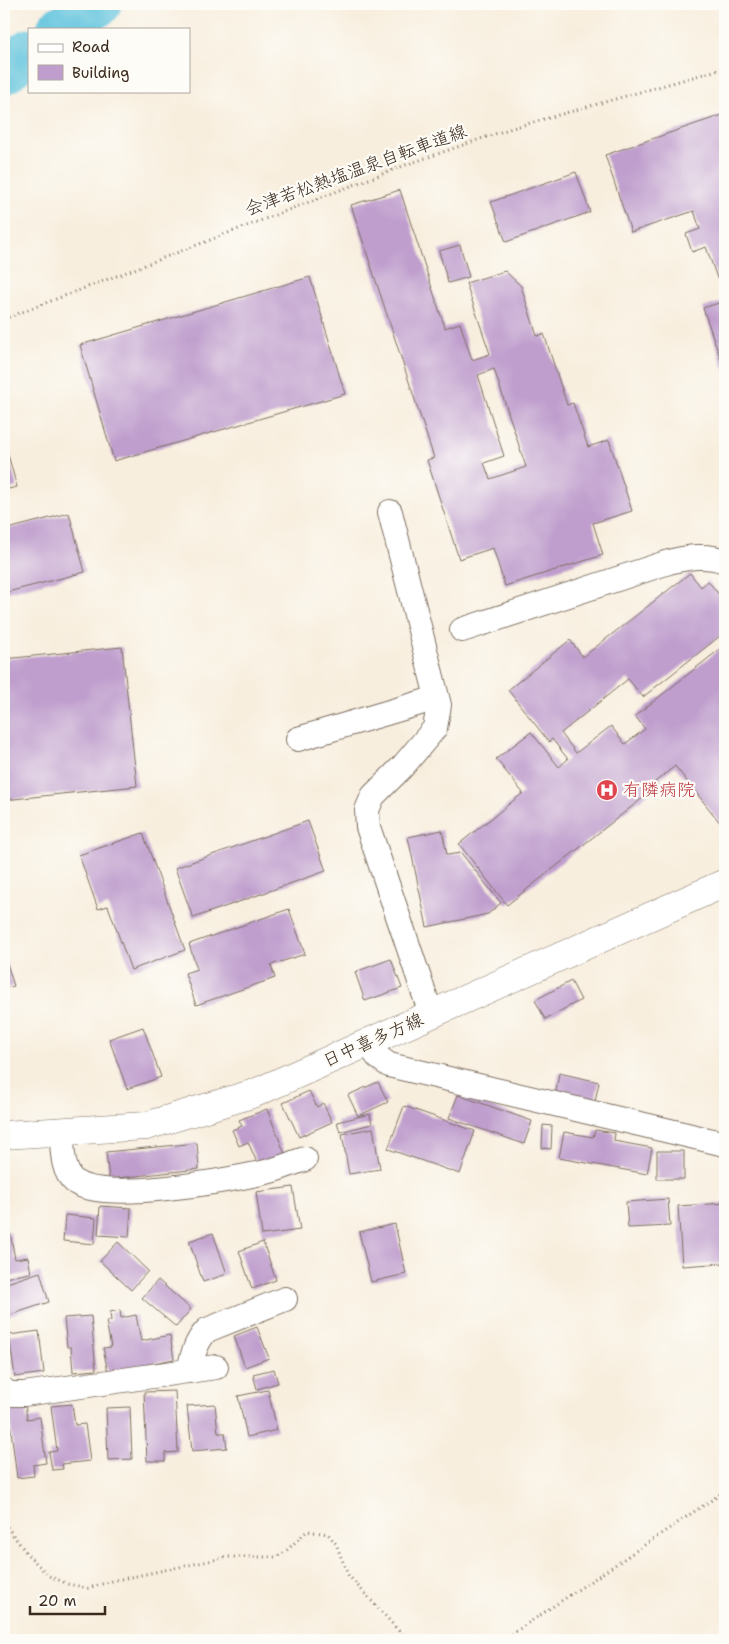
<svg xmlns="http://www.w3.org/2000/svg" width="729" height="1644" viewBox="0 0 729 1644" font-family="'Shantell Sans','Klee One',sans-serif">
<rect width="100%" height="100%" fill="#fdfcf7"/>
<filter id="ink" filterUnits="userSpaceOnUse"><feTurbulence type="fractalNoise" baseFrequency=".02" numOctaves="2"/><feDisplacementMap in="SourceGraphic" scale="10" xChannelSelector="R" yChannelSelector="G"/><feConvolveMatrix kernelMatrix="1 2 1 2 8 2 1 2 1" color-interpolation-filters="sRGB"/></filter>
<filter id="wash" filterUnits="userSpaceOnUse"><feTurbulence type="fractalNoise" baseFrequency=".0096" numOctaves="4" result="noise"/><feDisplacementMap in="SourceGraphic" scale="20" xChannelSelector="R" yChannelSelector="G"/><feGaussianBlur stdDeviation="1.12" result="paint"/><feColorMatrix in="noise" values="0 0 0 0 0 0 0 0 0 0 0 0 0 0 0 0 0 1.4 0 .05"/><feComposite in="paint" operator="in"/></filter>
<g filter="url(#wash)">
<rect width="100%" height="100%" fill="#f8eede"/>
<g fill="none" stroke-linecap="round" stroke-linejoin="round">
<path stroke="#5fc3dd" stroke-width="45" d="M59 29 99 4
M4 72 29 51"/>
</g>
<g id="blocks">
<path fill="#bf9ecd" fill-rule="evenodd" d="M725 114V275L717 278 706 247 692 252 686 234 700 229 694 211 631 232 605 155Z
M576 172 590 212 506 242 491 202Z
M400 190 445 328 460 323 472 360 490 354 466 283 505 271 521 286 537 336 544 334 567 405 573 403 588 447 609 440 632 511 593 523 603 555 505 586 493 548 459 559 427 460 434 458 351 205ZM494 369 526 467 490 479 484 463 504 456 478 375Z
M460 245 469 277 448 283 439 251Z
M310 277 345 394 114 461 80 345Z
M725 301V372L703 308Z
M4 440 17 487 4 490Z
M69 513 85 572 4 593V530Z
M690 573 701 587 708 581 725 602V632L643 697 628 679 561 733 576 753 611 726 625 744 645 729 635 716 725 645V829L675 766 655 782 658 786 507 905 459 844 523 793 496 759 531 732 559 767 568 759 552 739 549 742 508 690 570 640 583 657Z
M122 647 137 786 4 800V659Z
M308 821 326 871 193 918 175 868Z
M442 830 447 855 461 853 501 903 488 914 427 927 408 837Z
M143 833 185 950 131 970 108 906 98 909 79 855Z
M289 909 305 954 271 965 275 978 196 1005 185 973 197 969 189 944Z
M4 954 14 986 4 989Z
M391 959 402 988 365 1001 355 972Z
M571 981 581 1000 545 1019 535 1000Z
M143 1027 161 1077 127 1089 109 1039Z
M559 1073 599 1082 594 1106 555 1098Z
M378 1082 388 1102 358 1116 348 1095Z
M309 1091 317 1107 323 1103 332 1122 299 1137 283 1103Z
M458 1095 532 1121 524 1144 449 1118Z
M404 1106 475 1131 460 1174 388 1149Z
M267 1109 285 1154 258 1165 248 1142 239 1146 232 1130 242 1126 239 1120Z
M370 1114 372 1124 340 1132 337 1122Z
M543 1125 552 1126 551 1149 542 1148Z
M373 1128 380 1169 349 1174 342 1134Z
M595 1130 615 1133 614 1141 652 1148 647 1174 559 1158 564 1132 593 1137Z
M197 1143 199 1169 109 1179 106 1152Z
M657 1151H684V1179H657Z
M293 1187 300 1230 262 1235 256 1192Z
M668 1199 670 1226 628 1228 626 1202Z
M725 1203V1263L682 1266 678 1206Z
M100 1206 131 1208 129 1237 98 1235Z
M65 1215 96 1218 94 1244 63 1241Z
M395 1224 406 1274 371 1282 359 1232Z
M10 1232 15 1259 28 1257 31 1273 4 1278V1233Z
M213 1233 227 1274 203 1282 189 1241Z
M118 1242 148 1271 131 1290 100 1261Z
M263 1242 276 1280 252 1289 239 1251Z
M40 1272 49 1302 4 1317V1284Z
M158 1280 191 1309 176 1327 142 1298Z
M120 1310 121 1318 136 1315 141 1341 170 1335 174 1359 108 1372 103 1348 111 1347 106 1321H111L110 1312Z
M91 1316 96 1370 73 1372 71 1347H67L64 1318Z
M257 1327 269 1358 245 1367 234 1336Z
M39 1331 44 1373 15 1377 9 1335Z
M274 1369 278 1383 257 1389 253 1374Z
M268 1390 277 1430 247 1437 238 1396Z
M175 1391 178 1452 165 1453V1461H147L144 1392Z
M25 1403 27 1419 40 1417 46 1463 33 1465 34 1476 17 1478 8 1405Z
M72 1404 75 1425 85 1424 90 1461 62 1464 63 1469 52 1470 49 1452 57 1451 51 1406Z
M215 1404 218 1433H225L227 1448 192 1451 187 1406Z
M130 1407 132 1459 108 1460 106 1408Z"/>
</g>
</g>
<g filter="url(#ink)">
<use href="#blocks" fill-opacity="0" stroke="#7d6f61" stroke-width="1"/>
<g fill="none" stroke-linecap="round" stroke-linejoin="round">
<g stroke="#7d6f61" stroke-width="26">
<path id="minor" d="M390 512 439 705 435 728 403 766 373 796 367 810 368 827 431 1014
M462 630 669 562C688 557 706 554 725 561
M298 739 437 698
M368 1043 378 1057 389 1065 725 1144
M61 1130C63 1146 61 1170 74 1181 100 1204 230 1180 266 1172 279 1169 292 1163 305 1159
M189 1371C192 1356 196 1341 207 1330L285 1299
M4 1390 7 1394H24L216 1367"/>
</g>
<g stroke="#7d6f61" stroke-width="29">
<path id="secondary" d="M4 1135 146 1126 255 1093 725 883"/>
</g>
<path stroke="#7d6f61" stroke-width="3" stroke-dasharray="1 4" stroke-linecap="butt" d="M4 319 403 166 509 129 725 68
M4 1523 28 1555 49 1576 68 1584 88 1588 116 1580 228 1557H276L285 1552 307 1531 328 1534 336 1544 348 1575 407 1640
M503 1640 725 1491"/>
<use href="#minor" stroke="#fff" stroke-width="24"/>
<use href="#secondary" stroke="#fff" stroke-width="28"/>
</g>
</g>
<defs>
<g id="hospital-disc" transform="scale(1.125)"><circle r="9.5" fill="#e0444e" stroke="#fdfcf7"/><path d="M-5-5h3v3.5h4V-5h3V5h-3V1.5h-4V5h-3Z" fill="#fff"/></g>
</defs>
<g fill-rule="evenodd">
<use href="#hospital-disc" x="607" y="790"/>
</g>
<g text-anchor="middle" stroke-width="4.5" stroke-linejoin="round" paint-order="stroke">
<g font-size="18" fill="#3b2a1e" stroke="#fdfcf7">
<text transform="translate(356 170) rotate(-20)" y="6">会津若松熱塩温泉自転車道線</text>
<text transform="translate(373 1040) rotate(-24)" y="6">日中喜多方線</text>
</g>
<g font-size="18" fill="#be3a42" stroke="#fdfcf7" text-anchor="start">
<text x="623" y="796">有隣病院</text>
</g>
</g>
<rect width="729" height="1644" fill="none" stroke="#fdfcf7" stroke-width="20"/>
<rect x="28" y="28" width="162" height="65" fill="#fdfcf7" stroke="#afa8a0"/>
<rect x="38" y="44" width="25" height="8" fill="#ffffff" stroke="#afa8a0"/>
<text x="72" y="52" font-size="15" fill="#3b2a1e">Road</text>
<rect x="38" y="65" width="25" height="15" fill="#bf9ecd" stroke="#afa8a0"/>
<text x="72" y="78" font-size="15" fill="#3b2a1e">Building</text>
<path d="M30 1606v8h75v-8" fill="none" stroke="#3b2a1e" stroke-width="2.5"/>
<text x="38" y="1606" font-size="15" fill="#3b2a1e" stroke="#fdfcf7" stroke-width="4" paint-order="stroke">20 m</text>
</svg>
